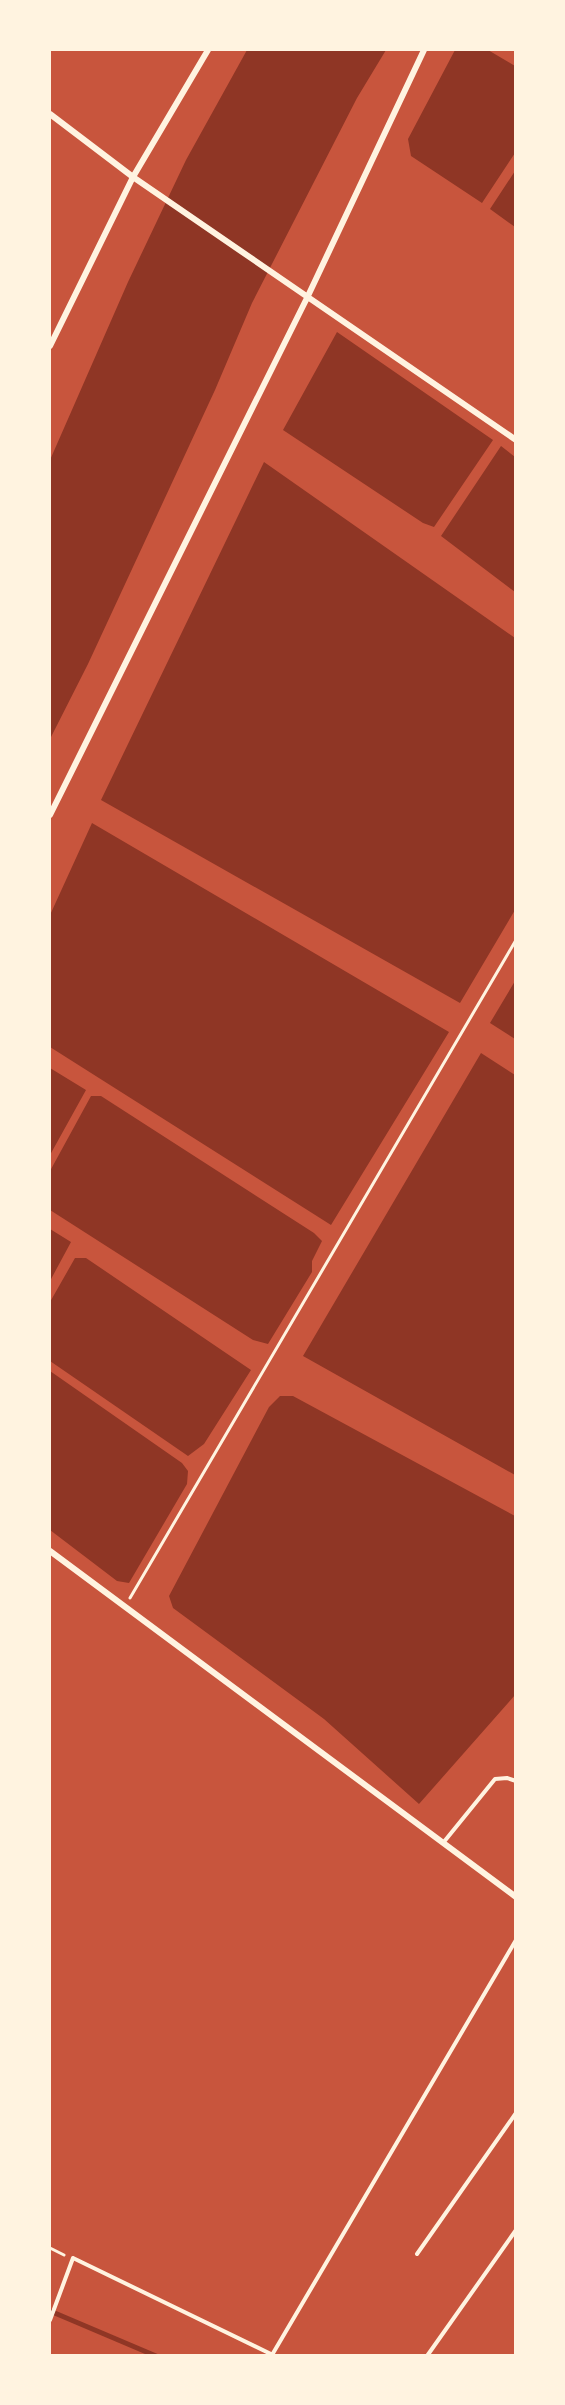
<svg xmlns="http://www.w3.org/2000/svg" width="565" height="2405" viewBox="0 0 565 2405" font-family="'Exo 2',sans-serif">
<rect width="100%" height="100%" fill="#c8553d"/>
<path fill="#8f3625" d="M247 50H386L357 98 252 303 215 390 88 664 50 739V460L128 282 186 160Z
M455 50H488L515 66V153L482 203 411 156 408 139Z
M515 171V227L490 209Z
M337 332 493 440 434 527 423 523 283 430Z
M501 446 515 457V592L441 536Z
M264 462 515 638V910L460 1003 101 800Z
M92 823 449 1032 331 1225 50 1047V915Z
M515 981V1039L490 1023Z
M481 1053 515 1075V1475L303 1356Z
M50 1068 86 1090 50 1155Z
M91 1096H101L314 1233 322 1241 312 1261V1272L268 1344 253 1340 50 1210V1171Z
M50 1229 71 1242 50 1281Z
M75 1258H86L251 1370 204 1444 188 1456 50 1361V1302Z
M50 1371 182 1463 188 1471 187 1484 129 1583 117 1581 50 1530Z
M280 1396H293L515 1516V1695L419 1804 324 1719 173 1608 169 1596 269 1407Z"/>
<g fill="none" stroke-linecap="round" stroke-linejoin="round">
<path stroke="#8f3625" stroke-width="5" d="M50 2311 156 2356"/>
<path stroke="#fff3e0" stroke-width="3" d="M130 1598 516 940
M50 2248 64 2255"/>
<path stroke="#fff3e0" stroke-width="4" d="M443 1843 495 1779 507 1778 516 1781
M417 2254 516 2113
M50 2320 73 2258 273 2355
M272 2355 516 1940
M427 2356 516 2230"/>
<path stroke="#fff3e0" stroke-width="6" d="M50 114 133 177 516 440
M50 346 133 177 208 50
M50 815 307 298 424 50
M50 1551 516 1897"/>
</g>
<rect width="565" height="2405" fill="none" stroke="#fff3e0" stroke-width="102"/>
</svg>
